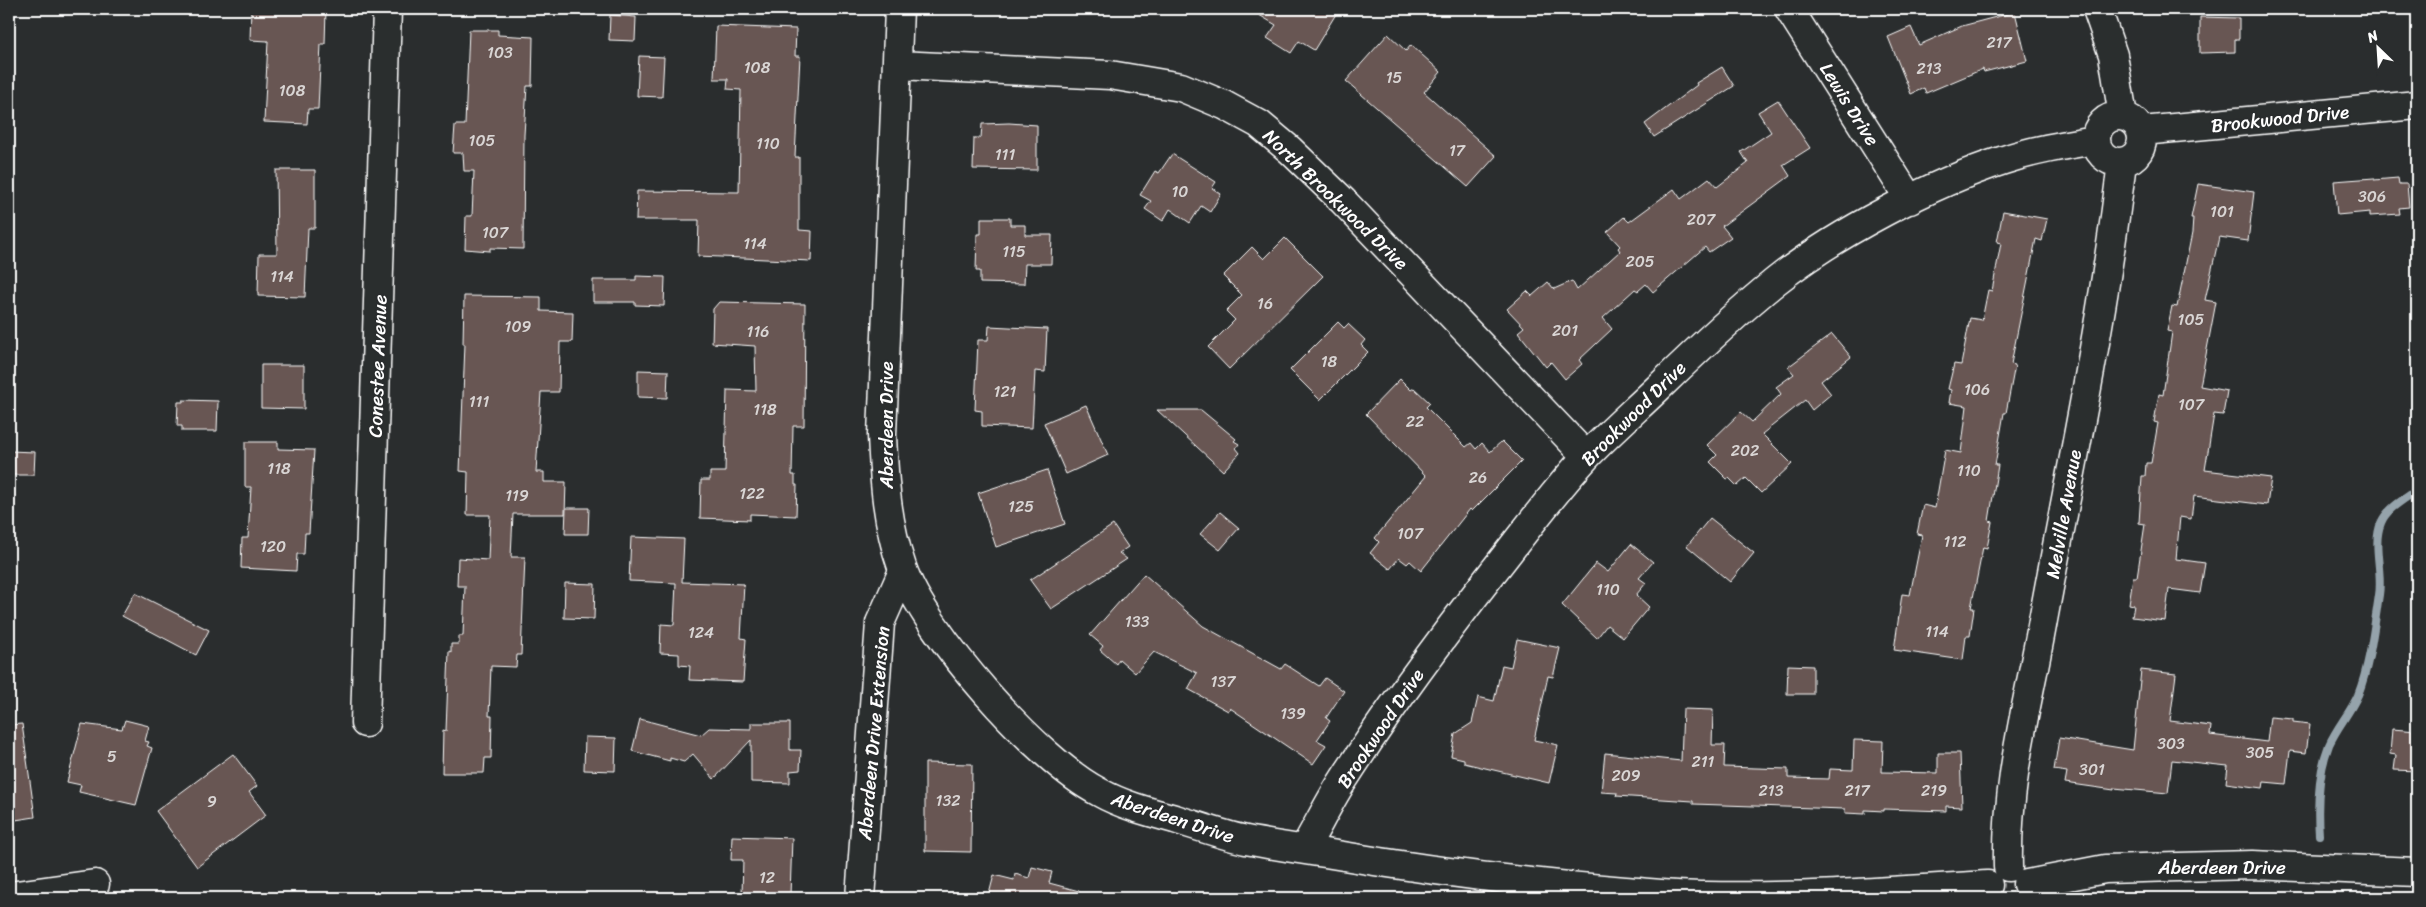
<svg xmlns="http://www.w3.org/2000/svg" width="2426" height="907" viewBox="0 0 2426 907" font-family="Sriracha,sans-serif">
<rect width="100%" height="100%" fill="#2a2d2e"/>
<filter id="ink" filterUnits="userSpaceOnUse"><feTurbulence type="fractalNoise" baseFrequency=".02" numOctaves="2"/><feDisplacementMap in="SourceGraphic" scale="10" xChannelSelector="R" yChannelSelector="G"/><feConvolveMatrix kernelMatrix="1 2 1 2 8 2 1 2 1" color-interpolation-filters="sRGB"/></filter>
<g filter="url(#ink)">
<g fill="none" stroke-linecap="round" stroke-linejoin="round">
<path stroke="#95a3ab" stroke-width="8" d="M2319 835C2317 806 2318 773 2329 745 2337 727 2350 713 2358 695 2370 664 2374 628 2379 595 2383 571 2372 545 2381 523 2387 508 2405 499 2417 490"/>
</g>
<path fill="#685653" stroke="#fff" d="M251 9H326L325 44H321L318 109H308L307 124 264 122 268 41 250 40Z
M1249 9H1339L1314 50 1299 41 1291 53 1267 38 1276 25Z
M2015 12 2027 61 1984 72 1983 69 1926 93 1924 88 1911 94 1888 37 1911 27 1919 45 1962 26Z
M610 15 636 17 635 41 609 40Z
M2200 17 2239 18V39H2235V52L2200 53Z
M716 26 796 29 795 56H800L795 157H799V230L812 231 811 261 698 256 699 220H636L637 191 739 192 741 90 727 89 728 79H714Z
M469 30H498V35L533 37 532 86H527L524 135 523 249 490 248V251L465 249 466 216H472L474 171H464L463 153H453L455 125H465Z
M1388 34 1406 51 1411 45 1441 72 1424 92 1496 156 1468 187 1346 81Z
M639 56 664 57 662 97 637 96Z
M1722 67 1734 86 1654 137 1645 124 1697 85 1696 83Z
M1778 100 1810 148 1783 165 1790 176 1722 226 1731 237 1709 252 1705 247 1653 292 1646 284 1638 291 1635 289 1603 318 1612 329 1579 360 1582 364 1565 379 1551 362 1546 367 1518 332 1524 327 1507 309 1527 291 1532 296 1548 282 1554 289 1572 281 1577 290 1620 251 1618 248 1620 246 1607 232 1624 217 1629 222 1674 189 1681 199 1709 178 1717 187 1748 163 1741 152 1771 132 1758 112Z
M1009 123 1037 125V170L973 169 974 138H981L982 124Z
M1172 154 1216 182 1212 188 1221 194 1210 212 1201 206 1190 223 1170 209 1163 221 1145 209 1151 201 1140 195 1155 171 1159 173Z
M276 170H315V228H308L305 297 258 296 259 254H277Z
M2374 178V180L2398 178 2399 184H2407L2409 207 2399 208 2400 214 2370 216V212L2337 215 2334 181Z
M2198 184 2254 192 2248 241 2219 237 2205 300 2216 302 2200 386 2227 391 2223 415 2214 414 2205 470 2271 478 2267 505 2194 496 2191 519 2180 517 2176 559 2205 563 2200 593 2169 589 2165 621 2132 617 2134 605 2129 604 2133 577H2137L2145 524 2139 523 2142 476H2145L2146 463H2151L2158 423 2154 422 2159 394 2163 395 2172 332 2167 331 2172 306 2177 307 2192 233 2193 218H2191Z
M2003 211 2047 219 2042 241 2036 239 2011 364 2015 365 2006 413H2004L1995 465H1998L1989 521 1992 522 1987 548 1983 547 1971 608H1974L1970 636H1966L1963 660 1894 650 1902 594 1910 595 1922 535 1917 534 1923 505 1935 508 1945 450 1961 453 1967 406 1949 403 1951 390 1948 389 1954 364 1961 365 1970 318 1982 320 1988 290 1992 291 2001 243 1997 242Z
M981 218H1010V225H1025V235H1052L1051 264H1025L1024 284 980 283V271H976L977 234H981Z
M1285 238 1323 276 1229 369 1208 347 1235 320 1226 311 1242 295 1223 276 1252 247 1264 259Z
M636 276 665 277 664 306 635 305V302H593V280H636Z
M464 296 541 297V311L573 312 572 342H560L559 392H541L536 472H544V482H566L565 514H513L511 557H525L521 655H517L516 667 491 666 489 716H492L491 758H485L484 773H442L443 730 446 731 449 651 451 652V644H459V636H463L465 586H457L458 558 488 560 490 515H467L468 472 460 471 465 344H463Z
M719 302 805 304 804 426H793L792 475H795V485H797L796 516 750 514V520L700 518 701 480H710V472H725L727 390 756 391 755 346 712 343 713 309Z
M1338 322 1344 328 1348 324 1365 340 1361 345 1368 352 1320 400 1290 370Z
M989 326 1047 329 1045 372 1035 371 1032 428 982 426V411L975 410 978 340H988Z
M1832 334 1851 357 1821 381 1831 394 1812 410 1805 400 1762 434 1792 464 1761 493 1746 478 1737 486 1729 478 1727 479 1710 462 1717 455 1707 445 1741 412 1752 422 1781 394 1776 387 1794 374 1788 367Z
M261 365H304V409L261 408Z
M638 370 668 371 667 398 638 397Z
M1400 379 1411 390 1414 388 1430 403 1426 407 1466 447 1471 443 1476 449 1482 443 1490 452 1502 441 1522 461 1472 511 1470 509 1421 571 1410 561 1407 564 1399 558 1390 569 1370 553 1379 542 1375 538 1426 476 1366 414Z
M183 400 218 401 217 431H182V426H177L178 402H183Z
M1086 405 1108 455 1066 474 1044 423Z
M1157 410H1201L1236 439 1234 441 1239 444 1236 448 1240 453 1223 471Z
M245 442H278V449L314 450 309 533H305L304 554H297L296 571 241 568 242 538H248L251 487H245Z
M9 451 35 452 34 475H9Z
M1047 470 1065 524 996 547 978 493Z
M566 508H589L588 534H565Z
M1220 512 1239 528 1220 550 1200 534Z
M1710 518 1754 553 1730 582 1687 546Z
M1113 525 1128 547 1119 553 1127 559 1051 609 1030 580Z
M631 537 684 539 682 582 744 584 741 638 746 639 743 682 689 680 690 666 679 665V654L660 653 661 624 674 625 676 583 629 581Z
M1631 544 1653 562 1639 578 1646 583 1636 595 1649 607 1623 638 1607 625 1597 638 1562 605 1596 563 1608 572Z
M1144 574 1203 626 1281 669 1285 664 1319 686 1325 678 1344 691 1326 718 1330 721 1317 740 1326 745 1313 764 1230 708 1228 711 1188 689 1197 673 1154 652 1135 673 1119 659 1116 664 1100 650 1103 646 1090 635Z
M565 583 595 584 594 619 564 618Z
M135 593 209 630 196 655 122 616Z
M1517 639 1560 648 1553 677 1548 676 1534 740 1558 745 1549 783 1464 763V759L1451 756 1455 734 1472 723 1478 697 1494 701 1502 665 1511 667Z
M1788 665 1813 666V694H1787Z
M2141 670 2176 674 2170 721 2211 726 2210 735 2267 742 2270 717 2293 719V722L2310 724 2306 753 2290 751 2286 784 2264 782 2263 788 2226 783 2228 766 2172 760 2168 793 2114 788V790L2065 783 2067 772 2054 770 2059 738 2133 750Z
M1683 709 1713 710 1712 745H1725L1724 767 1788 769V778L1829 779 1830 769 1853 770 1854 740 1883 741 1882 772 1938 773V753H1960L1962 807 1946 806V811L1884 809V811L1865 810V814L1845 813V809L1693 804V801L1616 796 1617 793 1601 792 1605 753 1681 761Z
M640 719 701 735 709 728 751 729V723H790V750H801L800 770 790 771V783L751 782V740L714 779 693 754 684 762 670 758V761L632 751Z
M125 720 149 726 145 741 149 742 147 746 152 748 136 805 79 792 81 785 67 782 82 724 122 729Z
M22 724 35 817 9 821V725Z
M2392 729 2417 731V771L2394 770 2396 755 2390 754Z
M585 737 616 738 615 771 584 770Z
M233 754 257 786 249 792 266 815 197 867 156 811Z
M925 763 972 764 971 852 925 851Z
M732 836 792 838 790 895 742 894 743 860H731Z
M1032 867 1052 872 1049 883 1079 891 1078 898H988L994 875 1014 880 1015 874 1029 878Z"/>
<g fill="none" stroke-linecap="round" stroke-linejoin="round">
<g stroke="#fff" stroke-width="31">
<path id="minor" d="M899 9 882 435C884 481 887 524 902 567 924 632 1038 761 1099 792 1122 805 1149 812 1175 819 1198 826 1222 835 1246 840 1272 845 1299 849 1325 853 1425 870 1524 883 1625 891 1652 893 1679 896 1706 896 1800 898 1894 891 1988 885
M1789 9 1910 200
M2097 9 2113 55 2123 116
M898 65 1110 75 1181 87 1224 105 1259 124 1290 150 1343 201 1586 456
M2096 139a23 23 0 1 1 46 0a23 23 0 1 1-46 0Z
M2142 131 2417 105
M365 723 387 9
M1304 849C1317 827 1328 804 1342 782 1388 710 1440 640 1493 572 1523 534 1553 493 1586 457 1609 433 1634 411 1658 388 1696 351 1735 314 1776 281 1835 234 1932 183 2004 160 2034 150 2065 145 2095 140
M2008 867C2006 779 2028 705 2043 620 2071 468 2104 316 2122 162
M2027 884 2105 869 2252 865 2417 872
M9 896 95 884
M860 898 880 623 903 571"/>
</g>
<use href="#minor" stroke="#2a2d2e" stroke-width="28"/>
</g>
</g>
<g text-anchor="middle" stroke-width="4" stroke-linejoin="round" paint-order="stroke">
<g font-size="16" fill="#d9d5d4">
<text x="1999" y="48">217</text>
<text x="500" y="58">103</text>
<text x="757" y="73">108</text>
<text x="1929" y="74">213</text>
<text x="1394" y="83">15</text>
<text x="292" y="96">108</text>
<text x="482" y="146">105</text>
<text x="768" y="149">110</text>
<text x="1457" y="156">17</text>
<text x="1005" y="160">111</text>
<text x="1180" y="197">10</text>
<text x="2372" y="202">306</text>
<text x="2222" y="217">101</text>
<text x="1701" y="225">207</text>
<text x="495" y="238">107</text>
<text x="755" y="249">114</text>
<text x="1014" y="257">115</text>
<text x="1640" y="267">205</text>
<text x="282" y="282">114</text>
<text x="1265" y="309">16</text>
<text x="2191" y="325">105</text>
<text x="518" y="332">109</text>
<text x="1565" y="336">201</text>
<text x="758" y="337">116</text>
<text x="1329" y="367">18</text>
<text x="1977" y="395">106</text>
<text x="1005" y="397">121</text>
<text x="479" y="407">111</text>
<text x="2191" y="410">107</text>
<text x="765" y="415">118</text>
<text x="1415" y="427">22</text>
<text x="1745" y="456">202</text>
<text x="279" y="474">118</text>
<text x="1969" y="476">110</text>
<text x="1478" y="483">26</text>
<text x="752" y="499">122</text>
<text x="517" y="501">119</text>
<text x="1021" y="512">125</text>
<text x="1410" y="539">107</text>
<text x="1955" y="547">112</text>
<text x="273" y="552">120</text>
<text x="1608" y="595">110</text>
<text x="1137" y="627">133</text>
<text x="1937" y="637">114</text>
<text x="701" y="638">124</text>
<text x="1223" y="687">137</text>
<text x="1293" y="719">139</text>
<text x="2171" y="749">303</text>
<text x="2260" y="758">305</text>
<text x="112" y="762">5</text>
<text x="1703" y="767">211</text>
<text x="2092" y="775">301</text>
<text x="1626" y="781">209</text>
<text x="1771" y="796">213</text>
<text x="1857" y="796">217</text>
<text x="1934" y="796">219</text>
<text x="948" y="806">132</text>
<text x="212" y="807">9</text>
<text x="767" y="883">12</text>
</g>
<g font-size="19" fill="#fff" stroke="#2a2d2e">
<text transform="translate(1850 104) rotate(58)" y="7">Lewis Drive</text>
<text transform="translate(2280 118) rotate(-6)" y="7">Brookwood Drive</text>
<text transform="translate(1336 199) rotate(44)" y="7">North Brookwood Drive</text>
<text transform="translate(377 366) rotate(-88)" y="7">Conestee Avenue</text>
<text transform="translate(1633 413) rotate(-45)" y="7">Brookwood Drive</text>
<text transform="translate(886 425) rotate(-90)" y="7">Aberdeen Drive</text>
<text transform="translate(2063 514) rotate(-80)" y="7">Melville Avenue</text>
<text transform="translate(1380 728) rotate(-56)" y="7">Brookwood Drive</text>
<text transform="translate(873 733) rotate(-85)" y="7">Aberdeen Drive Extension</text>
<text transform="translate(1173 817) rotate(18)" y="7">Aberdeen Drive</text>
<text x="2222" y="874">Aberdeen Drive</text>
</g>
</g>
<rect width="2426" height="907" fill="none" stroke="#2a2d2e" stroke-width="30"/>
<rect x="15" y="15" width="2396" height="877" fill="none" stroke="#fff" stroke-width="2" filter="url(#ink)"/>
<g transform="translate(2378 48) rotate(335)" stroke="#2a2d2e" stroke-width="4" paint-order="stroke">
<path d="M0-4L9 19L0 12L-9 19Z" fill="#ffffff"/>
<text y="-8" font-size="14" font-weight="bold" text-anchor="middle" fill="#ffffff">N</text>
</g>
</svg>
